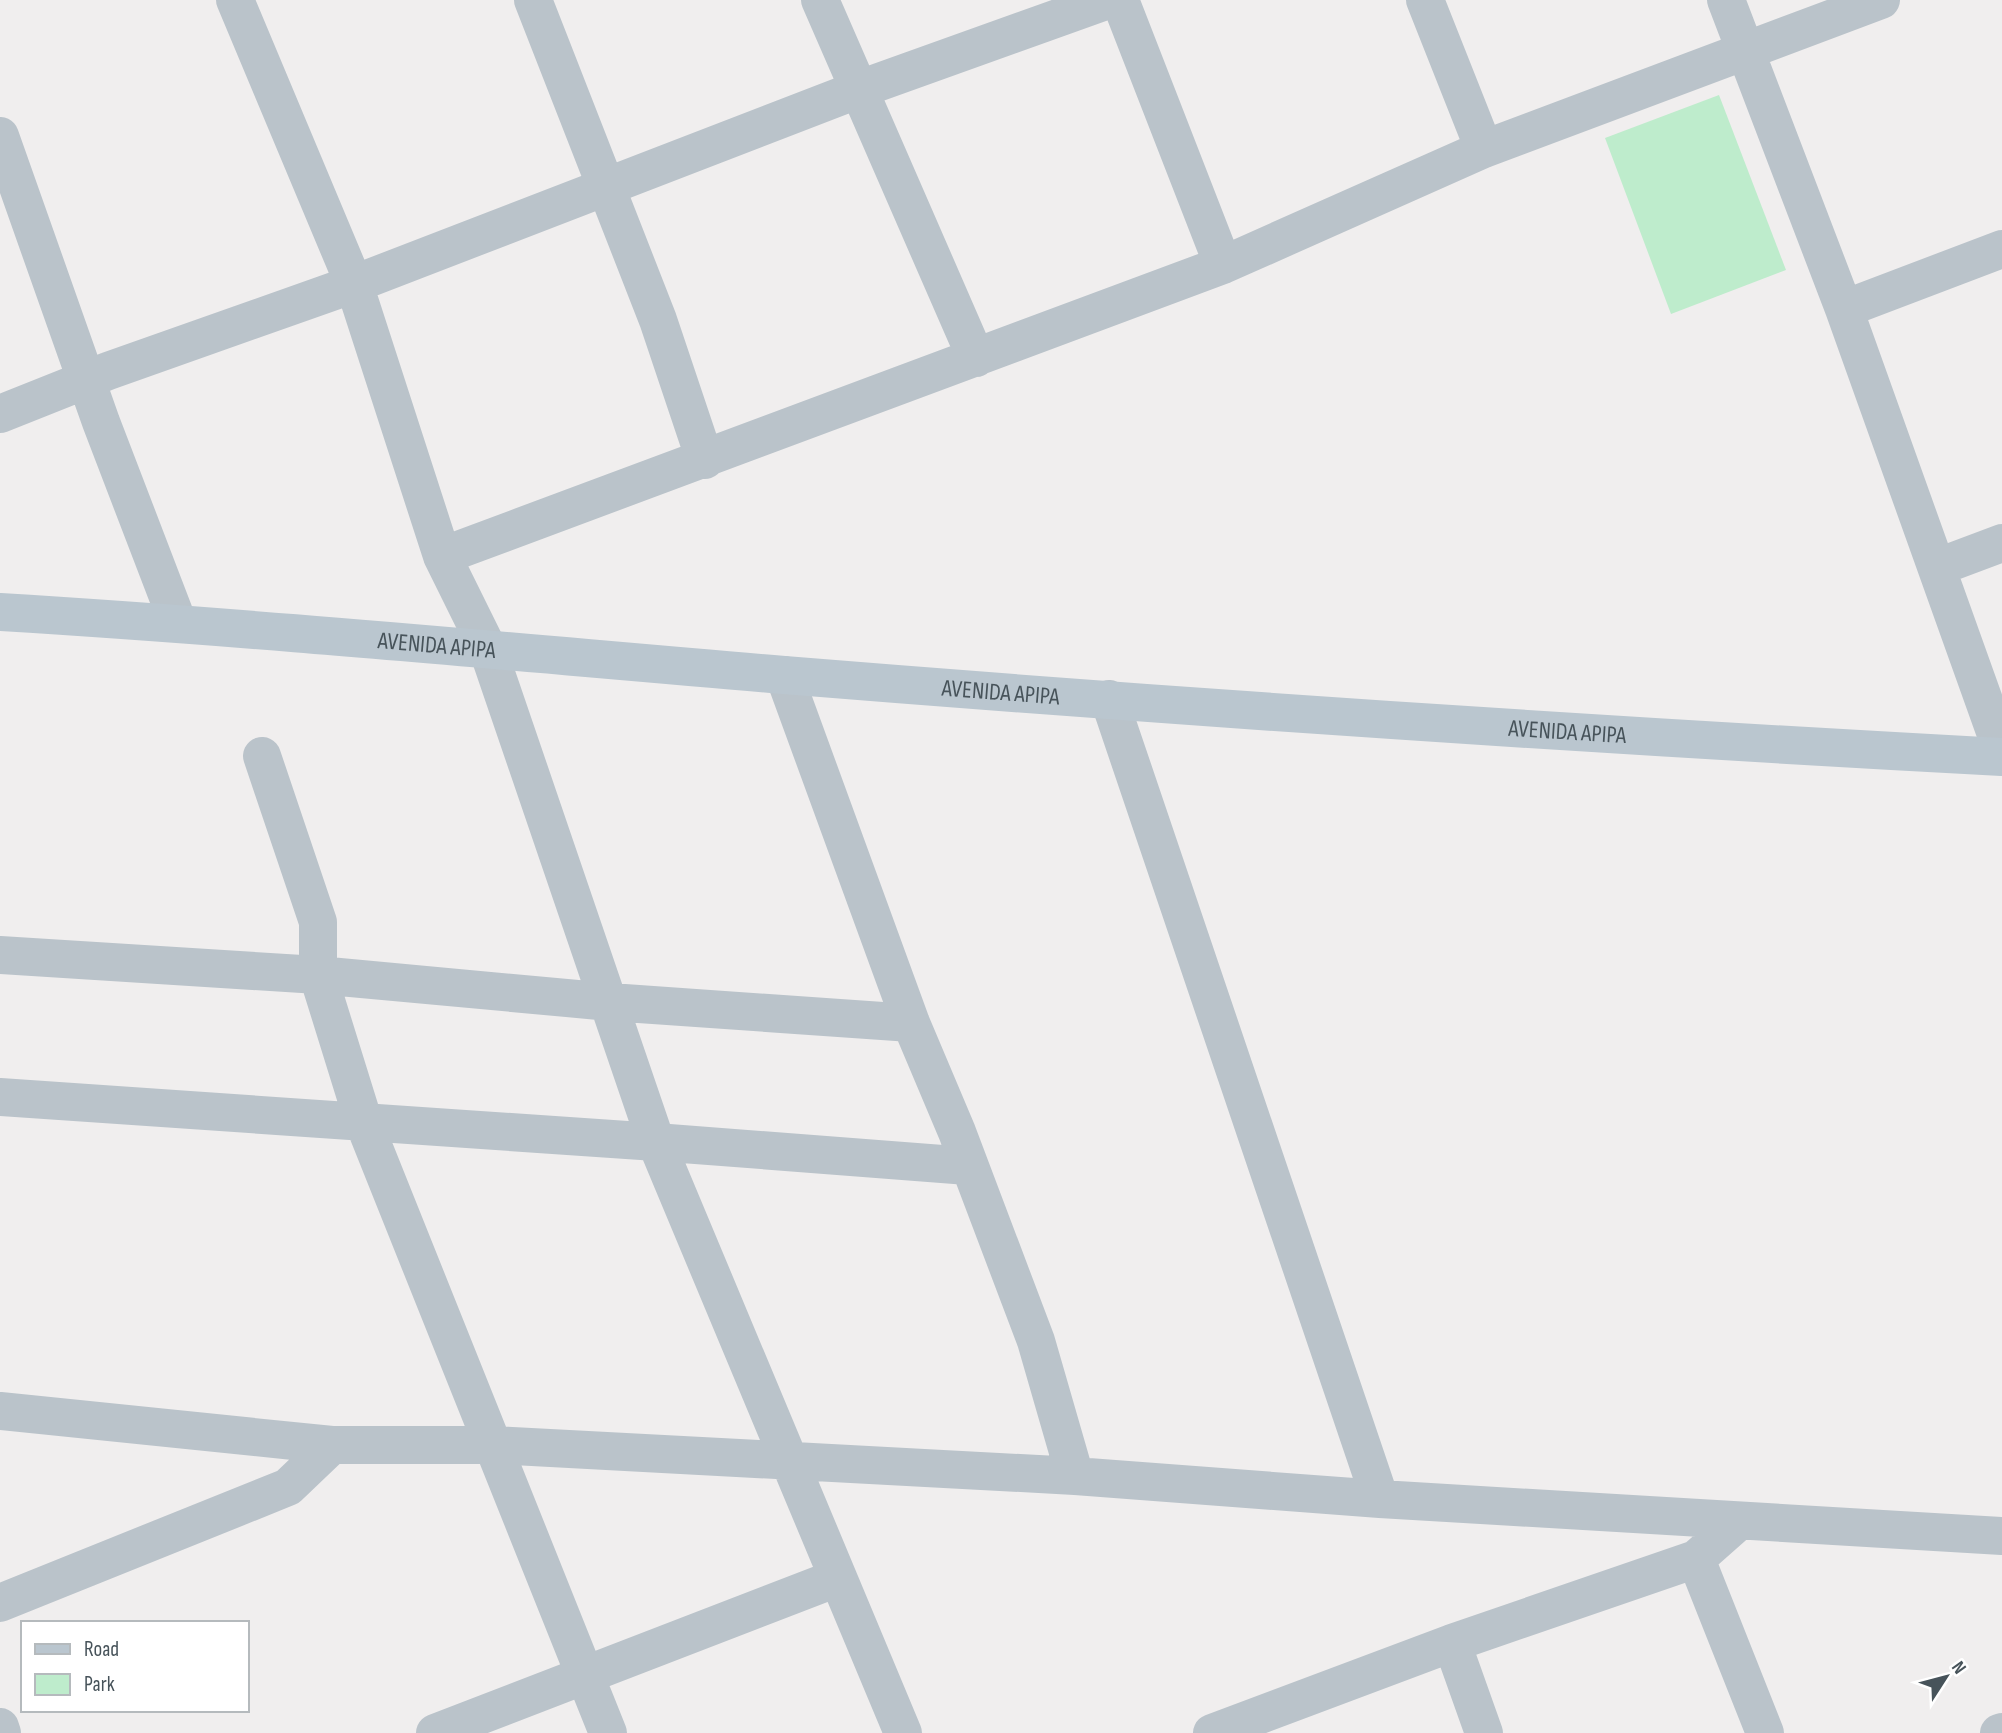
<svg xmlns="http://www.w3.org/2000/svg" width="2002" height="1733" viewBox="0 0 2002 1733" font-family="'Sofia Sans Condensed',sans-serif">
<rect width="100%" height="100%" fill="#f0eeee"/>
<path fill="#beeccc" d="M1719 95 1786 270 1671 314 1605 138Z"/>
<g fill="none" stroke-linecap="round" stroke-linejoin="round">
<path stroke="#bac3ca" stroke-width="38" d="M235 0 354 284 442 556 487 647 656 1142 903 1733
M533 0 658 320 705 460
M820 0 976 358
M1120 0 1223 265
M1425 0 1484 149
M1726 0 1844 309 2002 751
M0 136 101 422 178 623
M1844 309 2002 249
M0 414 108 371 354 284 857 90 1108 0
M442 556 1223 265 1484 149 1881 0
M1938 567 2002 543
M784 675 911 1023 957 1132 1036 1341 1075 1476
M1109 699 1380 1499
M262 756 318 922V975L364 1123 608 1733
M0 955 318 975 610 1002 911 1023
M0 1097 656 1142 968 1166
M0 1411 332 1445H495L1075 1476 1380 1499 2002 1536
M1696 1559 1765 1733
M0 1603 288 1487 332 1445
M1452 1643 1484 1733
M0 1727 2 1733
M435 1733 837 1578
M1212 1733 1452 1643 1696 1559 1739 1521
M1999 1733 2002 1732"/>
<path stroke="#bac6cf" stroke-width="38" id="s1" d="M0 612C262 628 523 653 784 675 1190 708 1596 735 2002 757"/>
</g>
<g text-anchor="middle" stroke-width="5" stroke-linejoin="round" paint-order="stroke">
<g font-size="24" fill="#47535a" stroke="#fff">
<text dy="8" stroke="none"><textPath href="#s1" startOffset="438">AVENIDA APIPA</textPath></text>
<text dy="8" stroke="none"><textPath href="#s1" startOffset="1004">AVENIDA APIPA</textPath></text>
<text dy="8" stroke="none"><textPath href="#s1" startOffset="1572">AVENIDA APIPA</textPath></text>
</g>
</g>
<rect x="21" y="1621" width="228" height="91" fill="#ffffff" stroke="#b5babd" stroke-width="2"/>
<rect x="35" y="1644" width="35" height="10" fill="#bac6cf" stroke="#b5babd" stroke-width="2"/>
<text x="84" y="1656" font-size="21" fill="#47535a">Road</text>
<rect x="35" y="1674" width="35" height="21" fill="#beeccc" stroke="#b5babd" stroke-width="2"/>
<text x="84" y="1691" font-size="21" fill="#47535a">Park</text>
<g transform="translate(1946 1677) rotate(54)" stroke="#ffffff" stroke-width="5" paint-order="stroke">
<path d="M0-5L12 26L0 18L-12 26Z" fill="#47535a"/>
<text y="-10" font-size="19" font-weight="bold" text-anchor="middle" fill="#47535a">N</text>
</g>
</svg>
